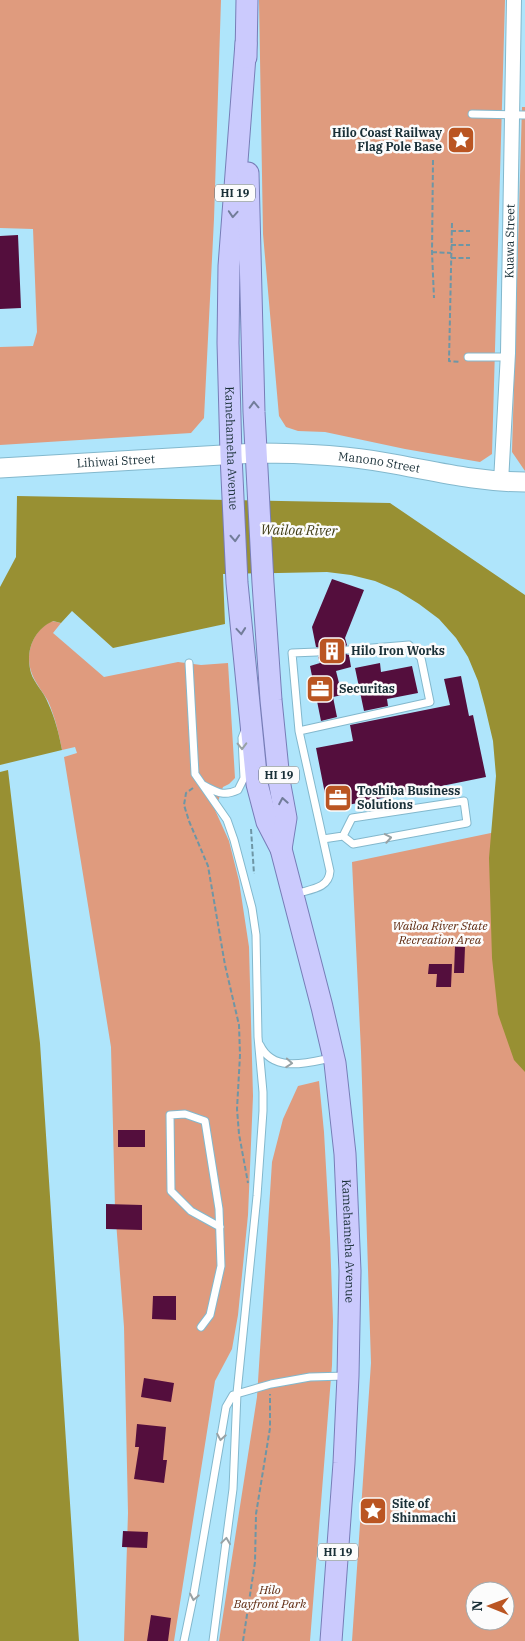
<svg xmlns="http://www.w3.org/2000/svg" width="525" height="1641" viewBox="0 0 525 1641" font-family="'IBM Plex Serif',serif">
<rect width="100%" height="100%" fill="#afe5fb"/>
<path fill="#df9b7e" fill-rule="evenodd" d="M0 0H221L214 219 204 418 191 433 0 445V347L33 346 37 332 33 229 0 228Z
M259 0H505L492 454 480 462 405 449 325 432 298 431 286 427 279 416 263 234Z
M522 107H525V471L512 452Z
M52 621 61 623 53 633 104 677 178 662 201 665 228 663 235 778 229 784 223 787 215 810 229 841 239 881 249 947 253 1096 248 1215 238 1315 232 1349 215 1381 174 1641H124L128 1513 124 1327 115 1208 111 1047 64 757 77 753 75 747 62 750C59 734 55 717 48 701 43 692 36 684 32 674 24 654 33 630 52 621Z
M525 826V1641H352L371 1363 361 1051 352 862ZM475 1591H505V1621H475Z
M319 1081 324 1132 330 1238 333 1321 332 1365 310 1641H219L257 1397 272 1162 283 1119 298 1086Z"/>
<path fill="#989033" d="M17 496 390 503 525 595V1072L514 1060 498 1014 492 958 489 858 496 776 493 741 485 707 478 681 468 657 456 638 439 619 419 604 398 591 375 581 351 575 327 572 223 574 225 624 113 648 72 611 61 623 53 621C33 630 25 652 31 673 34 683 44 692 48 703 55 718 59 734 62 750L0 765V587L16 557Z
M8 770 40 1043 79 1641H0V772Z"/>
<path fill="#540e3d" d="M18 235 21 308 0 309V236Z
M332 579 364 590 345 638 347 645 343 650 344 653 349 655 351 667 336 671 342 695 333 697 337 717 321 721 310 666 320 663 318 657 321 655 322 651 320 648 316 647 312 627Z
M380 663 381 672 412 666 418 693 387 699 388 706 364 711 355 668Z
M461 676 469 716 473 715 486 777 328 809 316 748 353 741 350 725 450 705 444 679Z
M455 946 465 947 464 973H454Z
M429 964H452L451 987H436L437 974H428Z
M118 1130H145V1147H118Z
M106 1204 142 1205V1230L106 1229Z
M153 1296H176V1320L152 1319Z
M144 1378 174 1383 171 1402 141 1397Z
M137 1424 166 1427 163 1460H167L164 1483 134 1479 139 1447H135Z
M123 1531 148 1532 147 1548 122 1547Z
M151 1615 171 1618 168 1641H147Z"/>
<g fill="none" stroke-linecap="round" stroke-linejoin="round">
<g stroke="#83b8cd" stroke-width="9">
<path id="lane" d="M472 114 525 115
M468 357H507
M189 663 195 774 227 820 234 840 252 908 256 935 258 1037 263 1092V1111L257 1196 237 1393 233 1489 213 1641
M299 731 430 702 421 658 409 645 348 650
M203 785C217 792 223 797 238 790L244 778 242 738 245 730
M323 839 343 836 353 844 467 823 464 801 352 818 343 836
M295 894C310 889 329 889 330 871L299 731 292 653 317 652
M260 1045C273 1073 307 1063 331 1058
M201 1327 210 1315 221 1266 219 1209 205 1121 185 1114 170 1115 171 1191 191 1211 220 1227
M184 1641 194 1593 226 1407 233 1395 271 1384 310 1377 346 1376"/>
</g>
<g stroke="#83b8cd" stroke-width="16">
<g id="street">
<path id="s1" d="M501 482 508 353 514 0"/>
</g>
</g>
<g stroke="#83b8cd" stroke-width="21">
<g id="secondary">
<path id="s2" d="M0 468 257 453C301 453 345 455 388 463 434 471 478 482 525 482"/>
</g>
</g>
<g stroke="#777db7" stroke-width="23">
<g id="primary">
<path id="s3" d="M246 43 229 266 228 343 231 455 237 583 257 784 267 822 281 849 322 1007 335 1063 345 1154 350 1271 348 1376 344 1463 331 1641"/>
<path d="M246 57 247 0"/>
<path d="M248 173 254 412 263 583 271 700 279 780 286 818 281 849"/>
</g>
</g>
<path stroke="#6e96a5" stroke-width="2" stroke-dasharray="5 2.5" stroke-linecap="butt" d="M433 160 432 252 434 298
M452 223 449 361 460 362
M451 231H470
M451 245H470
M432 252 451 253
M451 258H470
M193 788 186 793 184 805 189 821 208 866 225 965 239 1025 240 1055 237 1109 239 1134 248 1183
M251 829 254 874
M243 1641 255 1562 256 1514 270 1428V1394"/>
<use href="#lane" stroke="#fff" stroke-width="7"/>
<use href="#street" stroke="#fff" stroke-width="14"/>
<use href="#secondary" stroke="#fff" stroke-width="19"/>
<use href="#primary" stroke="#cbcafd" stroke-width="21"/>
</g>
<defs><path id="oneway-chevron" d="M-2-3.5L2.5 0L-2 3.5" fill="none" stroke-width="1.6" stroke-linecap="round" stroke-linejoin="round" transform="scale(1.25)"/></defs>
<g stroke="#727d9a">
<use href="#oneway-chevron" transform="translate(233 214) rotate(94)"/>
<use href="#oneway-chevron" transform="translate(254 405) rotate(-92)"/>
<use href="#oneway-chevron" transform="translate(235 538) rotate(87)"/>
<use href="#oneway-chevron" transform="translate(241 631) rotate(85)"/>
<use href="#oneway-chevron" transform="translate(283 801) rotate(-100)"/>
</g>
<g stroke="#98a2a5">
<use href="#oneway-chevron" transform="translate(242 746) rotate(89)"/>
<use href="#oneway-chevron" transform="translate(388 838) rotate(-10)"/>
<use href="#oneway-chevron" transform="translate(289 1063) rotate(4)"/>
<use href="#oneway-chevron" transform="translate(221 1437) rotate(100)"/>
<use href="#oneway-chevron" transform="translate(226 1541) rotate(-82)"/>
<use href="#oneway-chevron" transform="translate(194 1597) rotate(101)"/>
</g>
<defs>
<g id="sight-square" transform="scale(1.4375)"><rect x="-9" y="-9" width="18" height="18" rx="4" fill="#ba5522" stroke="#fcfcfc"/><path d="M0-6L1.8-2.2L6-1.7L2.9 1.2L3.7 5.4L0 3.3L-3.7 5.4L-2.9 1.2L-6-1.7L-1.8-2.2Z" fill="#fff"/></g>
<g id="building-square" transform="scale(1.4375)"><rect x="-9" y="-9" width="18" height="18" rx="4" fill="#ba5522" stroke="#fcfcfc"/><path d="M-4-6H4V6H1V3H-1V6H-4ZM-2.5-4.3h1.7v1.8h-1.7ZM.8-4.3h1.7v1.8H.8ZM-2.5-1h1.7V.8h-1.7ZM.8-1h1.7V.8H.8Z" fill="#fff"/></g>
<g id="office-square" transform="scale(1.4375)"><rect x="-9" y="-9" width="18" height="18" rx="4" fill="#ba5522" stroke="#fcfcfc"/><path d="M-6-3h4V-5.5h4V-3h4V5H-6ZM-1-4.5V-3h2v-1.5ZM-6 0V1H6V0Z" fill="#fff"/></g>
</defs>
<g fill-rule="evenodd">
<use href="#sight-square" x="461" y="140"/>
<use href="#building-square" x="332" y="651"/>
<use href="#office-square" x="320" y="689"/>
<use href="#office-square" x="338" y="798"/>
<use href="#sight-square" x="373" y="1511"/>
</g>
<g text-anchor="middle" stroke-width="5" stroke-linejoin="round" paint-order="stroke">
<g fill="#fcfcfc" stroke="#5e6d73" stroke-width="1">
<rect x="215" y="184.5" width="40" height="17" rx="4"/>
<rect x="259" y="766.5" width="40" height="17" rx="4"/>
<rect x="318" y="1543.5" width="40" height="17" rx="4"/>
</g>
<g font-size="11" font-weight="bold" fill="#1a3038">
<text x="235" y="197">HI 19</text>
<text x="279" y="779">HI 19</text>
<text x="338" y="1556">HI 19</text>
</g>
<g font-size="12" font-weight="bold" fill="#1a3038" stroke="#fcfcfc" text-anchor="start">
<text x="442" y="137" text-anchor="end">Hilo Coast Railway<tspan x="442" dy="14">Flag Pole Base</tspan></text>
<text x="351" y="655">Hilo Iron Works</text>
<text x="339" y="693">Securitas</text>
<text x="357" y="795">Toshiba Business<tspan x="357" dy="14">Solutions</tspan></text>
<text x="392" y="1508">Site of<tspan x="392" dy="14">Shinmachi</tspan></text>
</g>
<g font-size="12" fill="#1a3038" stroke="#fcfcfc">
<text dy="4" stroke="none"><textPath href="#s1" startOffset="241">Kuawa Street</textPath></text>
<text dy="4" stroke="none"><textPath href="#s3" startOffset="406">Kamehameha Avenue</textPath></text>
<text dy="4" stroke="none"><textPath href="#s2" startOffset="116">Lihiwai Street</textPath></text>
<text dy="4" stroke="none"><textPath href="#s2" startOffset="380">Manono Street</textPath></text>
<text dy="4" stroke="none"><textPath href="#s3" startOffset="1212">Kamehameha Avenue</textPath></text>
</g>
<g font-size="12" font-style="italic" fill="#5e290f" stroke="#fcfcfc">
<text x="440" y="930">Wailoa River State<tspan x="440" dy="14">Recreation Area</tspan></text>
<text x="270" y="1594">Hilo<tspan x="270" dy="14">Bayfront Park</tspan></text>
</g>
<g font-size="14" font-style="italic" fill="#413d17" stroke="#fcfcfc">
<text transform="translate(299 530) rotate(1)" y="5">Wailoa River</text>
</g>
</g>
<g transform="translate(490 1606) rotate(271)"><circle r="24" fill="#fcfcfc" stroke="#a2aaae"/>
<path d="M0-4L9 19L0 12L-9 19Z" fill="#ba5522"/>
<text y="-8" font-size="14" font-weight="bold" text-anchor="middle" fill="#1a3038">N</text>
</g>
</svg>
